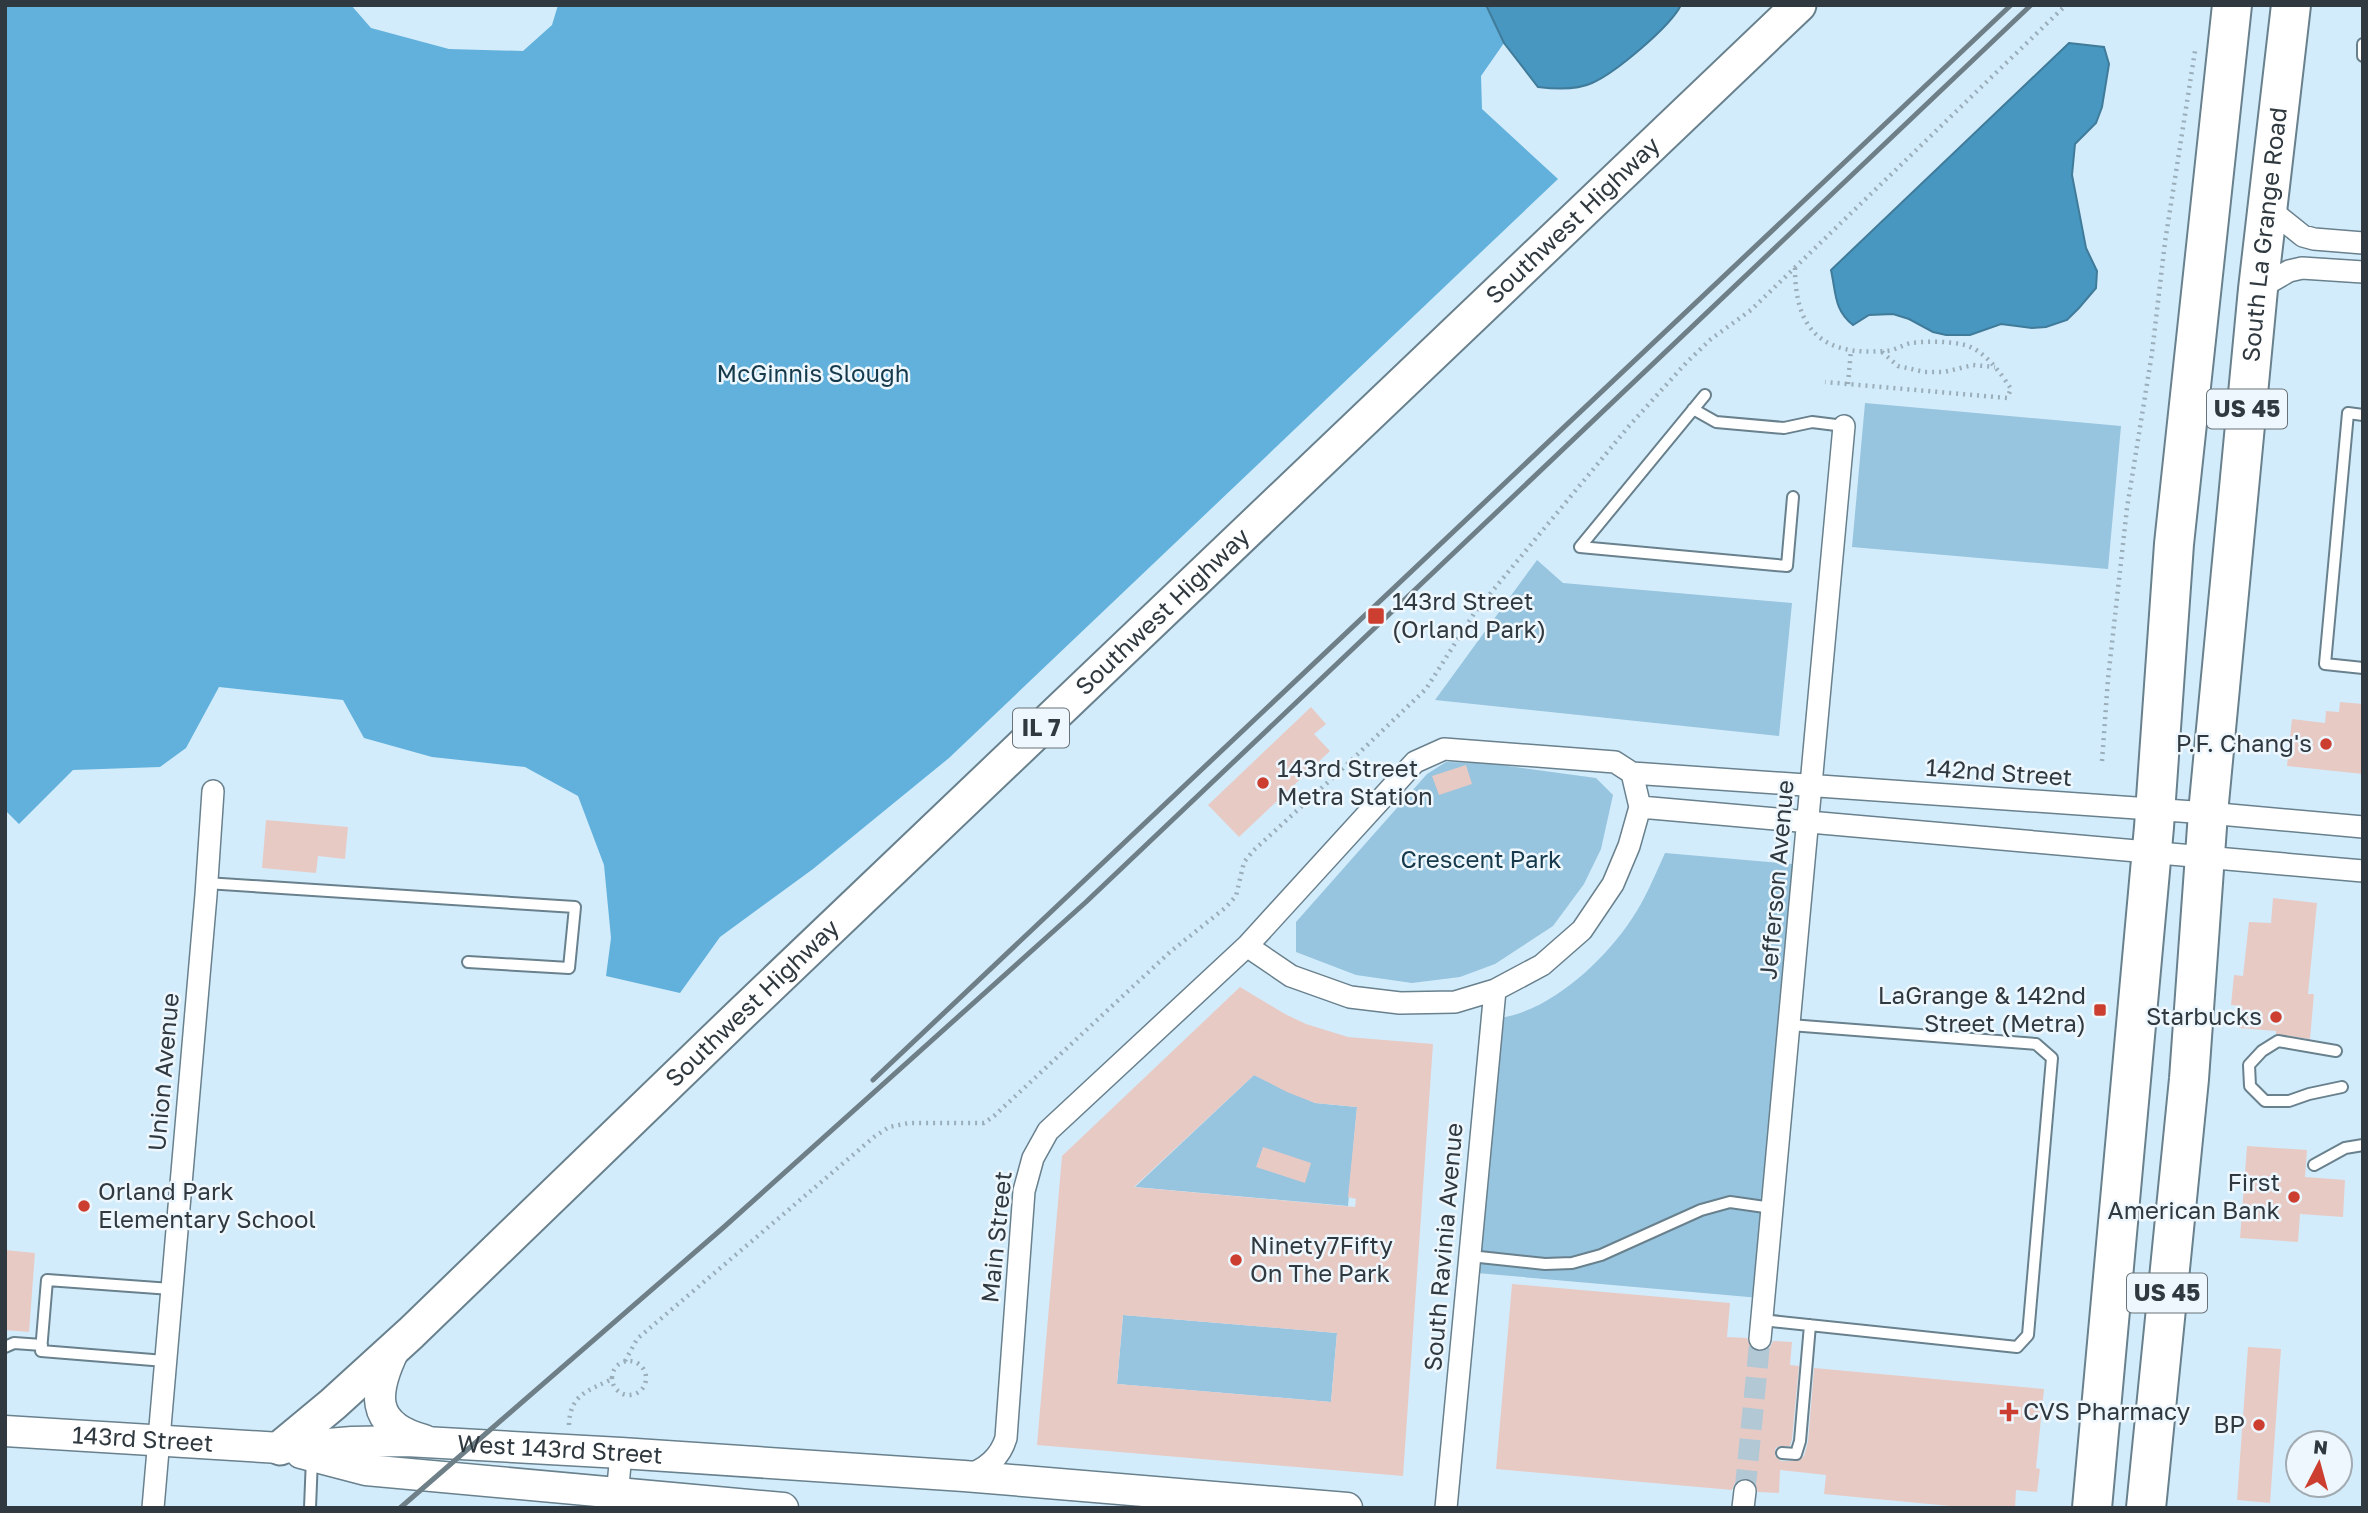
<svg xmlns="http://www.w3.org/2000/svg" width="2368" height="1513" viewBox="0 0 2368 1513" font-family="'Golos Text',sans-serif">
<rect width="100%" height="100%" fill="#d3ecfb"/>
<path fill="#97c4de" d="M1865 403 2121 426 2108 569 1852 547Z
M1537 560 1563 583 1792 603 1779 736 1435 700Z
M1446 762 1486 763 1596 778 1613 795 1601 849 1584 884 1553 926 1495 964 1460 977 1412 983 1356 975 1296 952V922L1427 774Z
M1665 853 1803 865 1760 1298 1477 1273 1500 1018C1550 1011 1604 961 1631 920 1645 900 1655 875 1665 853Z
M1254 1075 1315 1103 1357 1107 1348 1206 1135 1187Z
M1123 1315 1337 1333 1331 1402 1117 1384Z"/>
<path fill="#62b1dc" d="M5 5H351L371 28 449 49 523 51 552 25 558 5H1488L1504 43 1481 76 1482 109 1558 179 949 758 813 869 720 937 680 993 606 976 611 938 604 865 578 796 525 767 432 757 364 738 343 700 219 687 186 748 160 767 73 770 19 824 5 810Z"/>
<path fill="#4797c1" stroke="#407b9a" stroke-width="2" d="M1486 5H1681C1670 27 1615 73 1592 83 1577 90 1554 89 1538 87L1504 43Z
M2069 43 2104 47 2109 64 2102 107 2096 123 2075 144 2072 175 2086 248 2097 271 2096 288 2079 308 2067 320 2046 327 2032 328 2001 324 1970 335H1946L1933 332 1909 319 1893 314 1869 315 1853 325C1834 310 1836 293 1831 270Z"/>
<path fill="#e8cac5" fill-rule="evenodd" d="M2340 702 2363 704V774L2287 766 2292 719 2325 723 2326 711 2339 712Z
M1311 707 1326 724 1314 734 1330 751 1239 837 1208 805Z
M1466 765 1472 784 1439 795 1432 776Z
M266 820 348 827 345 859 318 856 316 873 262 868Z
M2273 898 2317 903 2308 994H2314L2310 1039 2276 1034V1031L2239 1028 2241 1006 2231 1005 2234 975 2243 976 2249 922 2271 923Z
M1240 987 1285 1014 1306 1024 1348 1037 1433 1044 1403 1476 1037 1445 1062 1156ZM1254 1075 1287 1092 1315 1103 1357 1107 1348 1197 1356 1199 1355 1207 1134 1187ZM1123 1315 1337 1333 1331 1402 1117 1384Z
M2247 1146 2307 1150 2305 1177 2345 1180 2343 1217 2300 1214 2298 1242 2240 1238Z
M1263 1147 1311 1163 1305 1183 1256 1167Z
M5 1250 35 1253 29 1332 5 1330Z
M1512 1284 1730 1303 1727 1337 1747 1338 1752 1349 1759 1352 1770 1347 1773 1341 1792 1342 1790 1365 1799 1366 1792 1439 1790 1446H1779L1775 1449V1456L1781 1461H1798L1804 1456 1808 1442 1814 1368 2044 1389 2036 1468 2040 1469 2037 1492 2016 1490 2015 1508H1971L1824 1494 1826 1475 1780 1470 1779 1493 1758 1492 1753 1481 1746 1478 1735 1483 1732 1490 1496 1469Z
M2248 1347 2281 1349 2270 1503 2237 1500Z"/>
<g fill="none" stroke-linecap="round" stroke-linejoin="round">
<path stroke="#b2c8d5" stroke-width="21" stroke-dasharray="21 10" stroke-linecap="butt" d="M1745 1491 1760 1339"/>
<g stroke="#69808d" stroke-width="14">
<path id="lane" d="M2363 44V56
M1693 409 1716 422 1784 428 1812 422 1844 426
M2363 415 2348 413 2325 664 2363 668
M1580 547 1787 566 1793 497
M1580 547 1705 395
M206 883 575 907 569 968 468 962
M2336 1051 2278 1041 2262 1051 2249 1065 2250 1086 2265 1101H2289L2309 1094 2342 1087
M2314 1165 2345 1148 2363 1145
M1470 1256 1545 1264 1572 1263 1601 1255 1701 1210 1730 1202 1772 1208
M1762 1320 2017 1347 2028 1335 2052 1058 2036 1044 1790 1025
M5 1347 14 1343 42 1345
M165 1361 41 1351 47 1280 171 1289
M1782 1453 1796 1454 1800 1441 1810 1325
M310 1508 312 1458"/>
</g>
<g stroke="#69808d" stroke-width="24">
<path id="street" d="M2268 208 2303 236 2314 239 2363 243
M2258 289 2289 271 2302 268 2363 272
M1632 773 2208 813 2363 827
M1640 807 2363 871
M1760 1339 1844 426
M965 1476C985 1470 1000 1458 1006 1438L1024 1191 1033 1158 1048 1131 1247 946 1415 762 1444 749 1615 762 1632 773 1640 807 1629 846 1613 884 1582 930 1542 965 1495 990 1455 1002 1400 1003 1350 997 1291 976 1247 946
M153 1508 206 895 213 791
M616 1508 621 1453
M1446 1508 1495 990
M1743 1508 1745 1491"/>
</g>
<g stroke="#69808d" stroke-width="33">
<g id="secondary">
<path d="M395 1348C374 1391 368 1425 424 1440"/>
<path id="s1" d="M5 1431 280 1448 352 1442 406 1441 621 1453 964 1476 1347 1508"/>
<path d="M301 1453 366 1470 783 1508"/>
</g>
</g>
<g stroke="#69808d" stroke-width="37">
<g id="primary">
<path id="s2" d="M280 1448 333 1404 411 1333 742 1013 1799 5"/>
</g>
</g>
<g stroke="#69808d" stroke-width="42">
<g id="highway">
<path d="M2092 1508 2154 827 2174 544 2232 5"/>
<path id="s3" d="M2146 1508 2189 1079 2208 813 2258 289 2291 5"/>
</g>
</g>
<path stroke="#9aaeba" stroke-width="4.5" stroke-dasharray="2 5" stroke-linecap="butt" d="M1795 268C1795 330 1822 356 1885 351 1894 351 1902 345 1911 343 1928 341 1948 341 1965 345 1984 350 2001 373 2011 389L2007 398 1825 382
M1882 352 1898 366 1925 372H1944L1973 365 1995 367
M1848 384 1851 350
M2102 761 2108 679 2127 508 2152 353 2165 242 2195 51
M612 1378a17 17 0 1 1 34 0a17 17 0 1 1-34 0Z
M625 1361 637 1339 874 1137 889 1127 909 1123H984L994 1116 1170 952 1225 908 1236 896 1244 862 1254 850 1338 773 1426 689 1475 612 1629 426 1686 363 1711 339 1751 310 2066 5
M569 1425C570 1394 588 1391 612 1379"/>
<use href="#lane" stroke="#fff" stroke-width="10"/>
<use href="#street" stroke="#fff" stroke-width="21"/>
<use href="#secondary" stroke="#fff" stroke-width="30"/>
<use href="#primary" stroke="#fff" stroke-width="33"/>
<use href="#highway" stroke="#fff" stroke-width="38"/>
<path stroke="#6f7f88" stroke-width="5" d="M873 1080 2011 5
M400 1508 724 1227 1086 902 2031 5"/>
</g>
<g fill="#cc3f30" stroke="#edf7fd" stroke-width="2.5">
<rect x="1367" y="607" width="18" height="18" rx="3.5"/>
<circle cx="2326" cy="744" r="7"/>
<circle cx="1263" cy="783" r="7"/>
<rect x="2093" y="1003" width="14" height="14" rx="3.5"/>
<circle cx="2276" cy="1017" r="7"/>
<circle cx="2294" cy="1197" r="7"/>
<circle cx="84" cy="1206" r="7"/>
<circle cx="1236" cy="1260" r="7"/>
<path d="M2005.5 1401.5h7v7h7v7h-7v7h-7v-7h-7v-7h7z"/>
<circle cx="2259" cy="1425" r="7"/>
</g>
<g text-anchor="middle" stroke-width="5" stroke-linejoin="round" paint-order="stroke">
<g fill="#edf7fd" stroke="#687278" stroke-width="2">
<rect x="2207" y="389.5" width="80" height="39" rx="5"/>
<rect x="1013" y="708.5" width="56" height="39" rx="5"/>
<rect x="2127" y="1273.5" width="80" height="39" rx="5"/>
</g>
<g font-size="23" font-weight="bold" fill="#2f393f">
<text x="2247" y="417">US 45</text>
<text x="1041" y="736">IL 7</text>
<text x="2167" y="1301">US 45</text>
</g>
<g font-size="24" fill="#2f393f" stroke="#edf7fd">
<text dy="8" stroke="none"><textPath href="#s2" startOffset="1783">Southwest Highway</textPath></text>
<text dy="8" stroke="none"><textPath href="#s3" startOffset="1279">South La Grange Road</textPath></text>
<text dy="8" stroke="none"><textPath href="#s2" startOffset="1216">Southwest Highway</textPath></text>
<text transform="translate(1999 773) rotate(4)" y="8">142nd Street</text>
<text transform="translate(1777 880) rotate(-85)" y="8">Jefferson Avenue</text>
<text dy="8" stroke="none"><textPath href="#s2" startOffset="649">Southwest Highway</textPath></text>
<text transform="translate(164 1072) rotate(-85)" y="8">Union Avenue</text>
<text transform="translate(997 1237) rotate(-84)" y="8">Main Street</text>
<text transform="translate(1444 1247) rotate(-85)" y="8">South Ravinia Avenue</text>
<text dy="8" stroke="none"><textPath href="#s1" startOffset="138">143rd Street</textPath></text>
<text dy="8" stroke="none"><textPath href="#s1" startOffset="556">West 143rd Street</textPath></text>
</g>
<g font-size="24" fill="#163a4c" stroke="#edf7fd">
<text x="813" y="382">McGinnis Slough</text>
<text x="1481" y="868">Crescent Park</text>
</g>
<g font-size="24" fill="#2f393f" stroke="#edf7fd" text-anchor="start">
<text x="1392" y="610">143rd Street<tspan x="1392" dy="28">(Orland Park)</tspan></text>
<text x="2312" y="752" text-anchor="end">P.F. Chang's</text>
<text x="1277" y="777">143rd Street<tspan x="1277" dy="28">Metra Station</tspan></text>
<text x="2086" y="1004" text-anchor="end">LaGrange &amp; 142nd<tspan x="2086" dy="28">Street (Metra)</tspan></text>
<text x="2262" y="1025" text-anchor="end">Starbucks</text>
<text x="2280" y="1191" text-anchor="end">First<tspan x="2280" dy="28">American Bank</tspan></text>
<text x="98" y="1200">Orland Park<tspan x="98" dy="28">Elementary School</tspan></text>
<text x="1250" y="1254">Ninety7Fifty<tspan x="1250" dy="28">On The Park</tspan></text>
<text x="2023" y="1420">CVS Pharmacy</text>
<text x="2245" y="1433" text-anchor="end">BP</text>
</g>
</g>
<rect width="2368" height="1513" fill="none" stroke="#2f393f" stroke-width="14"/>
<g transform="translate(2319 1464) rotate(6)"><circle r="33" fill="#edf7fd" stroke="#a1abb1" stroke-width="2"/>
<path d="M0-5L12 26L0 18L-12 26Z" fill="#cc3f30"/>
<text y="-10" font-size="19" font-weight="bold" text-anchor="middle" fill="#2f393f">N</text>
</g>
</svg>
